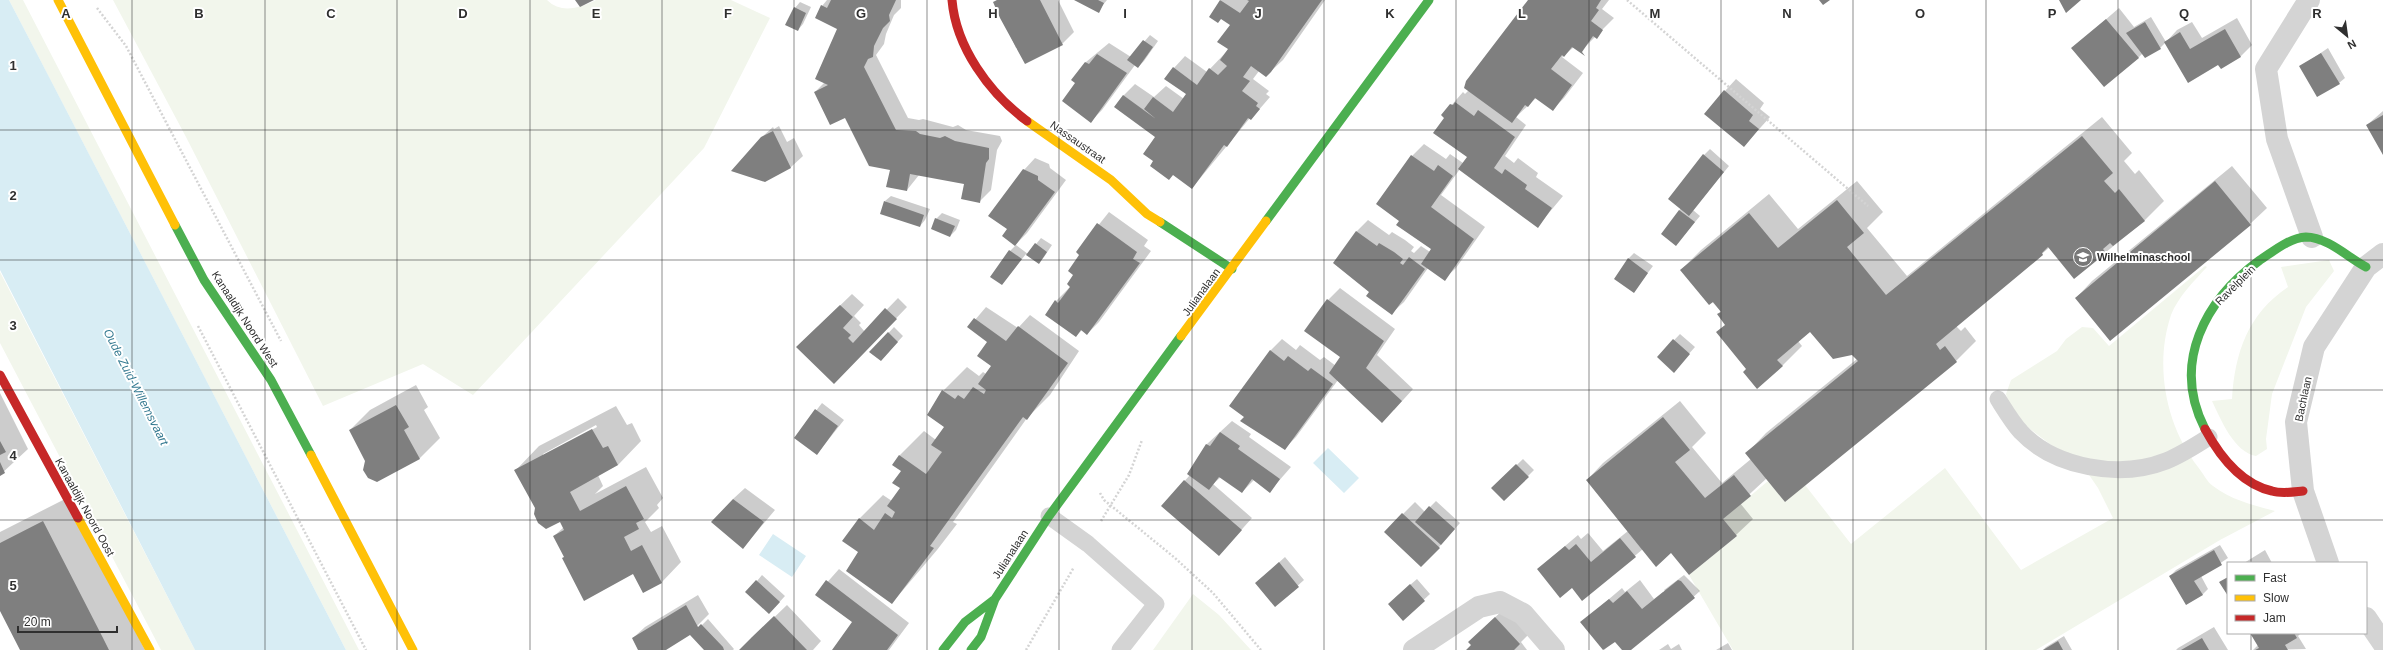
<svg xmlns="http://www.w3.org/2000/svg" width="2383" height="650" viewBox="0 0 2383 650" font-family="Helvetica,sans-serif">
<rect width="100%" height="100%" fill="#fff"/>
<path fill="#f2f6ec" d="M9 0H23L359 650H346Z
M113 0H547C561 14 580 8 596 0H731L770 18 704 148 473 395 423 364 323 406 186 137Z
M2329 260 2334 271 2306 307 2272 394 2266 439 2267 449 2256 456C2234 452 2221 420 2212 401L2232 399C2235 352 2248 314 2288 287L2281 267Z
M2205 266 2207 267C2194 281 2178 297 2171 315 2154 366 2166 426 2198 467 2203 473 2207 482 2213 486 2231 500 2253 505 2275 511L2220 540 2036 650H1733L1689 575 1737 536 1723 519 1768 481 1785 502 1805 485 1851 544 1945 468 2021 570 2113 518 2098 488 2087 472 2026 426 2009 405 2006 394 2011 380 2057 351 2066 339 2082 327 2093 328 2109 346Z
M0 272 195 650H161L0 343Z
M1193 594 1219 615 1251 650H1153Z"/>
<path fill="#d8edf4" d="M0 0H9L47 73 346 650H195L0 270Z
M1328 448 1359 478 1344 493 1313 463Z
M773 534 806 556 792 577 759 555Z"/>
<path fill="#0003" fill-rule="evenodd" d="M827 0H901V8L894 15 886 34 884 44 876 55 908 118 919 120 923 119 953 127 958 125 966 130 1000 136 1002 141 997 150 991 190 979 202 965 183 919 175 907 190 845 117 815 92 825 82 839 28 822 6Z
M997 0H1058L1074 32 1062 44 1016 48 995 2Z
M1076 0H1107L1098 11Z
M1221 0H1325L1283 60 1270 72 1259 71 1253 79 1269 91 1266 94 1270 97 1251 119 1250 118 1192 188 1154 160 1157 136 1123 96 1135 84 1154 97 1166 86 1184 99 1187 94 1174 68 1185 56 1207 72 1229 49 1231 25 1222 18 1211 17Z
M1529 0H1609L1602 9 1614 18 1580 52 1574 47 1562 57 1583 73 1564 98 1553 109 1536 98 1516 117 1526 125 1505 156 1514 163 1518 158 1538 173 1536 177 1563 196 1538 226 1460 169 1441 195 1485 227 1456 268 1444 279 1428 268 1404 302 1392 313 1371 292 1356 232 1368 220 1389 235 1392 232 1405 240 1414 247 1411 251 1414 253 1421 246 1430 252 1432 249 1400 220 1377 204 1412 156 1424 144 1446 159 1450 154 1463 163 1468 157 1443 115 1463 92 1465 94 1469 90Z
M800 2 811 7 803 24 798 30 795 8Z
M2119 8 2134 27 2151 17 2166 42 2177 30 2192 22 2202 38 2237 18 2252 45 2241 56 2221 68 2219 64 2166 42 2160 48 2143 53 2138 58 2073 48Z
M1150 35 1158 41 1144 61 1138 67 1135 65 1102 110 1091 121 1077 83 1073 80 1086 62 1109 43 1131 57Z
M2328 48 2345 78 2339 83 2300 67Z
M1736 79 1764 103 1760 109 1770 117 1744 146 1725 91Z
M2383 111V153L2367 125Z
M2102 117 2132 153 2124 161 2135 174 2139 170 2164 201 2144 221 2105 253 2050 247 1956 326 1961 331 1965 327 1976 341 1956 361 1767 478 1740 503 1753 519 1736 535 1671 552 1643 549 1582 600 1572 587 1538 569 1578 535 1581 539 1588 533 1603 551 1628 531 1587 480 1603 463 1680 401 1706 433 1692 447 1722 483 1751 459 1747 453 1766 433 1857 359 1852 353 1811 331 1798 341 1802 346 1782 366 1748 369 1726 324 1718 314 1721 311 1681 270 1701 250 1769 194 1798 229 1857 181 1883 212 1867 228 1907 276Z
M779 126 787 142 794 138 803 156 791 167 765 181 761 138 773 127 774 129Z
M1710 149 1729 166 1693 210 1700 216 1676 245 1662 234 1681 208 1704 155Z
M1035 158 1049 164 1050 168 1066 180 1027 233 1015 245 1008 229 1024 170Z
M2232 166 2267 208 2250 224 2110 340 2076 298 2092 281Z
M891 196 930 209 925 220 920 226 885 201Z
M1109 212 1148 240 1144 246 1151 251 1099 322 1087 334 1082 330 1076 336 1056 301 1071 286 1081 255 1077 252Z
M942 213 960 220 956 230 950 236 936 219Z
M1041 238 1052 245 1044 257 1038 263 1026 254 1002 284 1010 251 1016 245 1028 254Z
M1634 253 1653 266 1634 291 1628 259Z
M1340 288 1395 329 1377 355 1413 389 1394 410 1338 380 1296 437 1285 448 1245 416 1270 351 1282 339 1296 350 1300 345 1320 360 1324 357 1336 366 1342 357 1328 300Z
M852 294 864 305 854 316 861 323 859 325 865 332 898 298 907 307 834 383 797 347Z
M986 307 1018 328 1030 315 1079 351 1050 395 1027 418 953 522 957 524 937 550 892 603 860 552 859 519 883 495 892 501 901 488 902 471 893 465 900 455 924 431 936 440 945 427 928 415 943 391 967 367 979 376 983 372 986 374 992 365 989 342 969 327Z
M894 327 903 336 881 360 871 352Z
M1680 334 1695 347 1679 365 1658 357Z
M416 385 428 407 424 410 440 438 420 458 377 481 350 430 370 410Z
M0 393 28 449 0 475Z
M822 403 844 420 817 454 795 438Z
M616 406 627 425 632 423 641 441 618 465 598 475 603 486 595 494 646 467 663 498 657 505 659 508 645 522 651 532 662 526 681 562 662 582 643 592 633 573 565 556 554 536 564 527 560 521 536 508 516 470 539 446ZM596 425 597 427 543 456V454Z
M1232 421 1251 434 1249 437 1291 467 1270 491 1254 480 1242 492 1221 477 1213 484 1252 518 1219 555 1162 506 1190 475 1188 474 1207 444Z
M1523 459 1534 470 1504 500 1493 488Z
M745 488 775 510 743 548 733 499Z
M67 498 145 650H21L0 609V532Z
M1436 501 1460 523 1433 554 1385 532 1415 502 1425 512Z
M2220 545 2228 558 2201 576 2208 589 2202 595 2170 576 2176 570Z
M2265 550 2272 563H2244Z
M1285 557 1304 580 1275 606 1256 583Z
M839 569 909 623 889 650H833L853 622 816 595Z
M762 575 785 596 775 607 757 581Z
M1684 575 1700 591 1680 609 1664 590Z
M1417 579 1430 594 1403 619 1395 598Z
M1640 580 1654 599 1663 592 1678 610 1630 650H1623L1615 641 1604 650 1582 622 1622 588 1625 592Z
M698 595 709 614 694 629 696 631 708 619 734 649 733 650H705L690 634 664 650H640L633 638 645 627Z
M787 605 821 641 813 650H740Z
M1507 606 1531 632 1521 642 1527 650H1467L1472 645 1469 642Z
M2214 627 2228 650H2176L2178 648Z
M2251 633H2301L2298 636 2306 649 2253 650 2258 645Z
M2064 636 2072 650H2043L2046 647Z
M1728 643 1732 650H1716Z
M1668 644 1671 649 1679 644 1682 650H1659Z"/>
<path fill="#7f7f7f" d="M575 0H594L580 7Z
M831 0H896L889 15 890 21 883 28 874 46 873 57 868 59 864 67 896 130 916 131 920 134 940 138 945 136 955 141 989 148V159L986 163 980 203 961 199 964 184 910 174 907 191 886 187 890 170 869 166 845 118 830 125 814 92 828 85 815 79 837 29 815 18 821 5 827 8Z
M997 0H1040L1063 45 1025 64 1000 18 993 2Z
M1074 0H1098L1104 3 1099 13Z
M1220 0 1240 13 1249 1 1247 0H1322L1271 72 1266 77 1251 66 1243 77 1250 81 1242 91 1258 103 1256 106 1260 109 1251 120 1248 118 1227 147 1224 145 1192 189 1173 175 1169 180 1150 166 1153 161 1143 154 1155 137 1114 107 1123 95 1156 119 1144 109 1153 97 1173 112 1186 94 1164 79 1173 67 1197 85 1209 68 1218 75 1227 66 1220 60 1228 49 1217 42 1230 25 1221 19 1218 23 1209 17Z
M1528 0H1601L1596 8 1599 10 1591 21 1603 30 1597 39 1593 36 1582 52 1585 56 1572 47 1564 57 1562 55 1551 69 1572 85 1553 111 1535 98 1528 107 1525 105 1512 123 1464 88 1466 81Z
M1819 0H1830L1823 5Z
M2059 0H2081L2066 13Z
M794 7 806 13 798 31 785 25Z
M2106 19 2139 58 2104 87 2071 48Z
M2145 22 2161 49 2145 58 2126 33Z
M2225 29 2241 57 2221 69 2218 65 2188 83 2164 42 2180 32 2190 49Z
M1143 40 1153 47 1138 68 1127 60Z
M2321 53 2340 84 2317 97 2299 66Z
M1097 54 1127 73 1091 123 1062 101 1075 83 1071 80 1085 62 1089 64Z
M1724 90 1753 115 1749 121 1759 129 1744 147 1704 114Z
M1455 102 1474 116 1478 110 1515 137 1494 168 1502 174 1505 169 1527 185 1525 189 1552 208 1538 228 1458 169 1467 157 1433 133 1444 118 1441 115 1450 104 1453 105Z
M2383 115V155L2366 125Z
M773 131 791 168 765 182 731 171 761 137Z
M2082 136 2113 173 2104 181 2115 193 2119 189 2145 221 2113 246 2110 243 2103 249 2106 253 2074 279 2048 247 2042 253 2043 255 1936 344 1940 350 1945 346 1957 362 1785 502 1745 453 1858 361 1852 355 1833 359 1810 332 1777 360 1783 366 1757 389 1743 372 1746 369 1716 332 1725 325 1717 314 1721 312 1713 302 1709 305 1680 270 1749 213 1778 248 1837 200 1864 233 1847 247 1886 295Z
M1703 154 1724 172 1689 216 1668 199Z
M1411 155 1434 171 1438 165 1453 176 1431 207 1474 239 1445 281 1421 264 1431 249 1396 225 1399 221 1376 204Z
M1023 169 1038 176V180L1055 192 1015 246 1002 236 1007 229 988 216Z
M2215 181 2251 225 2110 341 2075 298Z
M884 201 924 215 920 227 880 214Z
M1679 210 1695 222 1676 246 1661 234Z
M935 218 955 226 950 237 931 229Z
M1097 223 1137 252 1133 259 1140 263 1087 335 1081 330 1076 337 1045 315 1055 300 1058 303 1070 287 1067 284 1073 275 1068 271 1079 255 1076 252Z
M1356 231 1377 246 1379 243 1394 252 1403 259 1400 263 1403 265 1409 257 1425 269 1392 315 1366 296 1369 292 1333 263Z
M1035 243 1047 252 1039 264 1026 255Z
M1009 250 1022 259 1002 285 990 277Z
M1628 258 1648 273 1634 293 1614 279Z
M1327 299 1384 341 1366 368 1402 401 1382 423 1329 373 1340 357 1304 331Z
M840 305 853 317 843 328 851 335 848 338 853 343 885 308 897 319 834 384 796 347Z
M974 318 1006 341 1018 326 1068 363 1027 420 1023 417 1020 421 930 546 934 548 892 604 846 571 858 552 842 541 859 518 874 530 885 513 892 518 895 512 887 506 900 488 892 483 901 471 892 465 899 455 926 474 939 456 942 452 931 445 944 427 927 415 942 390 955 399 958 395 964 399 973 387 984 394 986 390 978 384 991 366 977 356 987 342 967 327Z
M888 332 898 342 881 361 869 352Z
M1673 339 1690 354 1674 373 1657 357Z
M1270 350 1284 361 1288 356 1308 371 1311 368 1333 384 1285 450 1240 421 1244 417 1229 406Z
M396 405 409 427 404 430 420 459 377 482 368 478 363 470 365 461 349 430Z
M815 409 838 426 817 455 794 438Z
M1663 417 1690 450 1675 462 1705 498 1734 475 1751 496 1723 519 1737 536 1689 575 1671 553 1656 567 1586 480Z
M592 429 603 448 608 446 618 465 570 492 580 511 626 486 644 519 636 523 639 529 624 537 631 551 642 545 662 583 643 593 633 574 584 601 562 558 564 557 553 536 564 530 560 522 546 529 538 523 534 514 535 508 514 470Z
M1220 432 1240 446 1238 449 1280 479 1270 493 1252 479 1242 493 1219 477 1209 490 1187 474 1206 444 1210 446Z
M0 441 6 452 0 455Z
M0 462 5 473 0 476Z
M1516 464 1529 477 1504 501 1491 488Z
M1184 480 1242 530 1219 556 1161 506Z
M733 499 764 522 743 549 711 522Z
M1429 506 1455 529 1441 545 1415 522Z
M1402 513 1440 548 1421 567 1384 532Z
M43 521 103 638 109 650H20L0 611V543Z
M1620 538 1636 557 1582 601 1572 588 1560 598 1537 569 1565 546 1569 550 1576 544 1591 562Z
M2214 550 2222 565 2194 581 2203 595 2186 605 2169 576Z
M1279 562 1299 587 1275 607 1255 583Z
M2228 577V596L2219 582Z
M756 580 780 602 769 614 745 592Z
M826 580 898 635 887 650H832L852 622 815 595Z
M1678 580 1681 581 1695 598 1631 650H1622L1615 642 1603 650 1580 622 1609 599 1613 603 1627 591 1642 609Z
M1410 584 1425 601 1403 621 1388 604Z
M686 605 698 627 701 624 723 647 724 650H704L690 635 666 650H638L632 638Z
M774 616 807 650H739L752 637Z
M1495 617 1520 644 1514 650H1466L1471 645 1468 642Z
M2250 633H2294L2297 638 2285 645 2288 650H2255L2259 648Z
M2202 638 2209 650H2181Z
M2058 641 2063 650H2043Z"/>
<g fill="none" stroke-linecap="round" stroke-linejoin="round">
<path stroke="#d4d4d4" stroke-width="2.5" stroke-dasharray="2 2" stroke-linecap="butt" d="M1627 0 1868 206
M97 8 126 46 281 341
M198 326 366 650
M1100 493 1104 500 1175 558 1213 593 1261 650
M1101 521 1129 475 1142 440
M1026 650 1074 567"/>
<path stroke="#d4d4d4" stroke-width="17" d="M1998 399C2005 410 2012 422 2021 432 2055 468 2120 479 2166 461 2181 455 2195 446 2209 437
M1049 516 1088 544 1156 604 1120 650"/>
<path stroke="#d4d4d4" stroke-width="22" d="M2309 0 2266 69 2277 139 2312 237
M2328 563 2303 491 2296 422 2314 347 2366 267 2383 254
M2366 618 2383 643
M1414 650 1479 607 1500 602 1523 614 1554 650"/>
<path stroke="#4caf50" stroke-width="9" d="M1266 221 1429 0
M1160 222 1232 269
M175 225 204 280 271 380 311 455
M2205 429C2171 363 2205 300 2260 260 2274 251 2289 238 2306 237 2327 237 2349 258 2366 267
M943 650 965 622 995 599
M971 650 981 637 995 599 1049 516 1181 336"/>
<path stroke="#ffc107" stroke-width="9" d="M58 0 175 225
M1027 121 1111 180 1147 214 1160 222
M1181 336 1266 221
M311 455 413 650
M78 518 150 650"/>
<path stroke="#c62828" stroke-width="9" d="M952 0C956 47 989 93 1027 121
M0 375 78 518
M2205 429C2219 455 2241 484 2272 491 2282 494 2293 492 2303 491"/>
</g>
<path fill="none" stroke="#2f2f2f" stroke-width="1" stroke-opacity="0.55" d="M132 0V650M265 0V650M397 0V650M530 0V650M662 0V650M794 0V650M927 0V650M1059 0V650M1192 0V650M1324 0V650M1456 0V650M1589 0V650M1721 0V650M1853 0V650M1986 0V650M2118 0V650M2251 0V563M0 130H2383M0 260H2383M0 390H2383M0 520H2383M2251 633V650"/>
<defs>
<g id="school-disc" transform="scale(1)"><circle r="9.5" fill="#787878" stroke="#fff"/><path d="M0-5L7-2L0 1L-7-2ZM-4 1L0 2.5L4 1V4Q0 6-4 4Z" fill="#fff"/></g>
</defs>
<g fill-rule="evenodd">
<use href="#school-disc" x="2083" y="257"/>
</g>
<g text-anchor="middle" stroke-width="4" stroke-linejoin="round" paint-order="stroke">
<g font-size="11" fill="#2f2f2f" stroke="#fff">
<text transform="translate(1078 142) rotate(35)" y="4">Nassaustraat</text>
<text transform="translate(2235 285) rotate(-45)" y="4">Ravèlplein</text>
<text transform="translate(1201 292) rotate(-54)" y="4">Julianalaan</text>
<text transform="translate(245 319) rotate(57)" y="4">Kanaaldijk Noord West</text>
<text transform="translate(2303 399) rotate(-78)" y="4">Bachlaan</text>
<text transform="translate(85 507) rotate(61)" y="4">Kanaaldijk Noord Oost</text>
<text transform="translate(1010 554) rotate(-57)" y="4">Julianalaan</text>
</g>
<g font-size="11" font-weight="bold" fill="#2f2f2f" stroke="#fff" text-anchor="start">
<text x="2097" y="261">Wilhelminaschool</text>
</g>
<g font-size="12" font-style="italic" fill="#357a91" stroke="#fff">
<text transform="translate(136 387) rotate(63)" y="4">Oude Zuid-Willemsvaart</text>
</g>
</g>
<g font-size="13" text-anchor="middle" font-weight="bold" fill="#2f2f2f" stroke="#fff" stroke-width="4" stroke-linejoin="round" paint-order="stroke">
<text x="66" y="18">A</text>
<text x="199" y="18">B</text>
<text x="331" y="18">C</text>
<text x="463" y="18">D</text>
<text x="596" y="18">E</text>
<text x="728" y="18">F</text>
<text x="861" y="18">G</text>
<text x="993" y="18">H</text>
<text x="1125" y="18">I</text>
<text x="1258" y="18">J</text>
<text x="1390" y="18">K</text>
<text x="1522" y="18">L</text>
<text x="1655" y="18">M</text>
<text x="1787" y="18">N</text>
<text x="1920" y="18">O</text>
<text x="2052" y="18">P</text>
<text x="2184" y="18">Q</text>
<text x="2317" y="18">R</text>
<text x="13" y="70">1</text>
<text x="13" y="200">2</text>
<text x="13" y="330">3</text>
<text x="13" y="460">4</text>
<text x="13" y="590">5</text>
</g>
<rect x="2227" y="562" width="140" height="72" fill="#ffffff" stroke="#acacac"/>
<rect x="2235" y="575" width="20" height="6" fill="#4caf50" stroke="#acacac"/>
<text x="2263" y="582" font-size="12" fill="#2f2f2f">Fast</text>
<rect x="2235" y="595" width="20" height="6" fill="#ffc107" stroke="#acacac"/>
<text x="2263" y="602" font-size="12" fill="#2f2f2f">Slow</text>
<rect x="2235" y="615" width="20" height="6" fill="#c62828" stroke="#acacac"/>
<text x="2263" y="622" font-size="12" fill="#2f2f2f">Jam</text>
<g transform="translate(2347 36) rotate(151)" stroke="#ffffff" stroke-width="3" paint-order="stroke">
<path d="M0-3L7 15L0 10L-7 15Z" fill="#2f2f2f"/>
<text y="-6" font-size="11" font-weight="bold" text-anchor="middle" fill="#2f2f2f">N</text>
</g>
<path d="M18 626v6h99v-6" fill="none" stroke="#2f2f2f" stroke-width="2"/>
<text x="24" y="626" font-size="12" fill="#2f2f2f" stroke="#ffffff" stroke-width="3" paint-order="stroke">20 m</text>
</svg>
